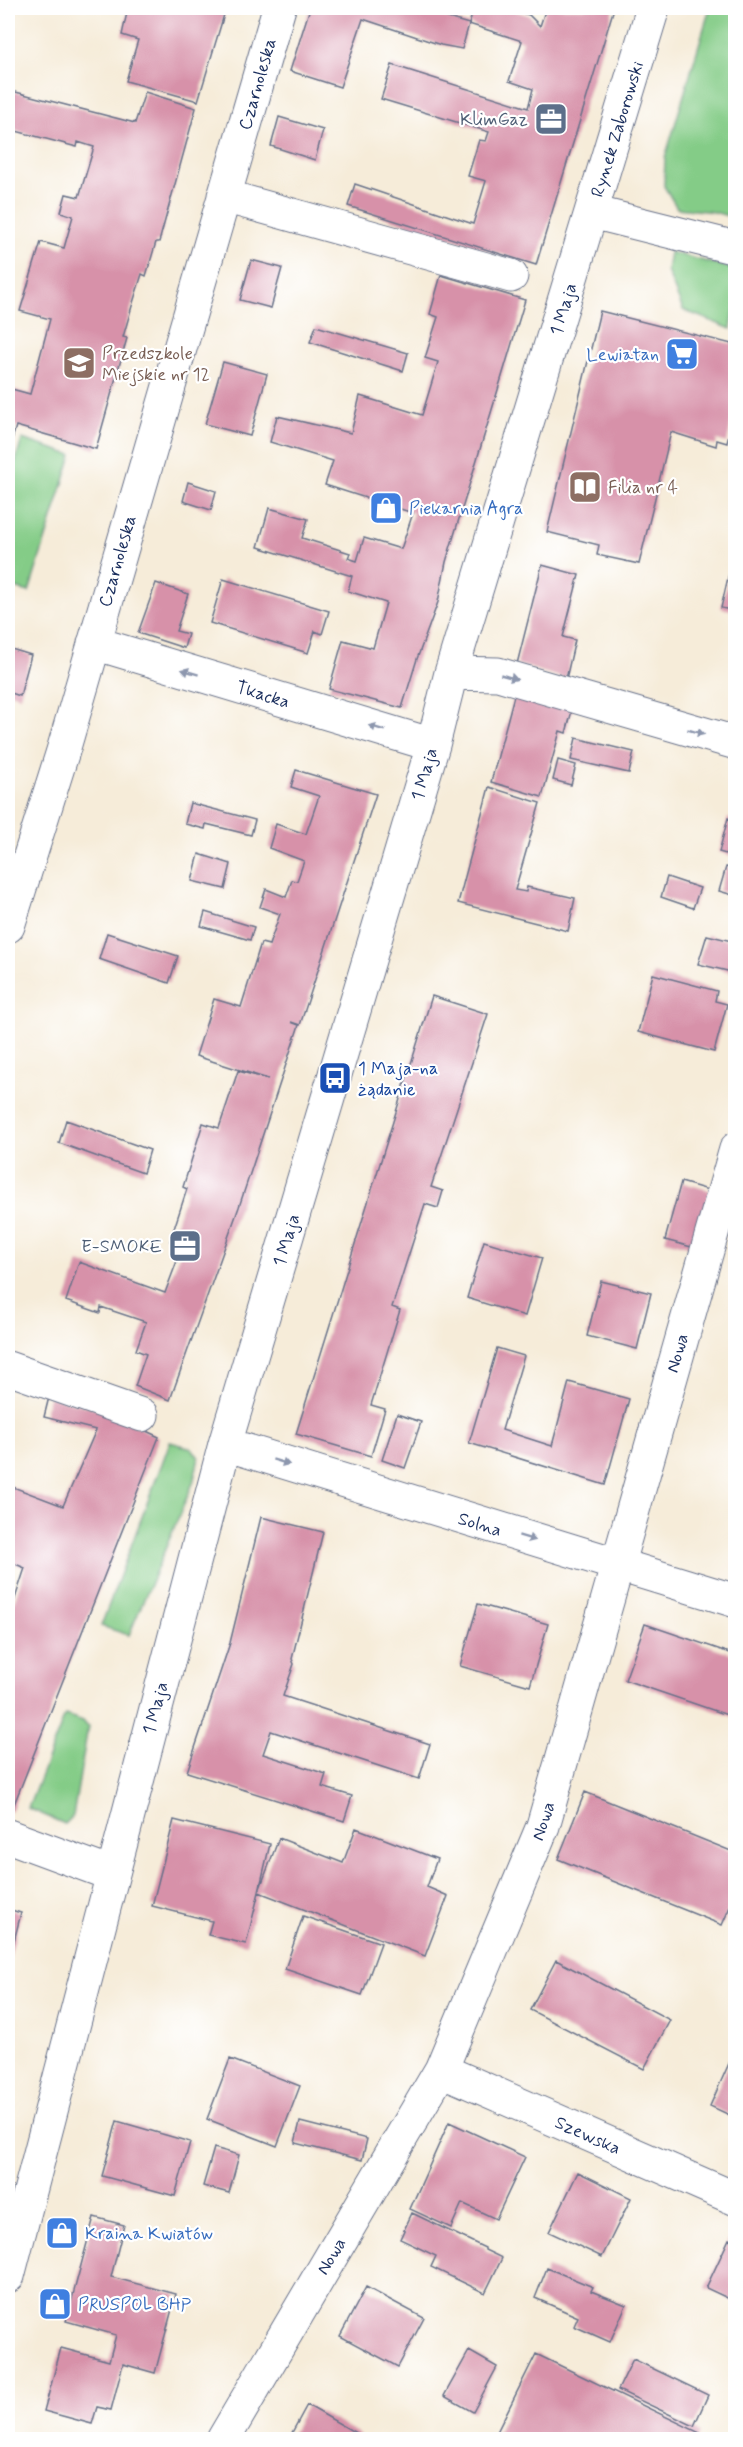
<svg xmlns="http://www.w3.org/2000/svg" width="743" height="2447" viewBox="0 0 743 2447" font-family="Mynerve,sans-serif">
<rect width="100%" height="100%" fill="#fff"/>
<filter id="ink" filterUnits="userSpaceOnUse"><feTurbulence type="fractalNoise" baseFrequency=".0167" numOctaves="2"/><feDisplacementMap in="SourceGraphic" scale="12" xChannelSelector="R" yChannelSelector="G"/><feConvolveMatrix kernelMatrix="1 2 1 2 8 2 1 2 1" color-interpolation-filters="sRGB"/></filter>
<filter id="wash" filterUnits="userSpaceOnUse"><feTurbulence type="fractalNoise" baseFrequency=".008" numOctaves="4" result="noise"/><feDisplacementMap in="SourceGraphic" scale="24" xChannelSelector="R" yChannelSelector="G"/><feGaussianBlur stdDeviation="1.35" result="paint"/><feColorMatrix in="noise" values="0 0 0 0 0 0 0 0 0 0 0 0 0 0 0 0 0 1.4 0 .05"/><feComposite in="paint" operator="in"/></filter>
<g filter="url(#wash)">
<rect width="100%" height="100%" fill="#f6ecd9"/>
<path fill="#84cc87" stroke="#507e72" stroke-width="1.5" d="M710 8H735V218L714 212 677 208 664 186 665 158Z
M670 252 735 269V307L731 329 683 310 667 271Z
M22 439 72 455 29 592 8 586V489Z
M170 1442 192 1448 199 1458 193 1483 129 1635 101 1626Z
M65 1715 83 1721 88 1727 73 1816 65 1824 28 1808Z"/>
<g id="blocks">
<path fill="#d791a9" d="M128 8H226L198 101 126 81 138 40 122 35Z
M310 8H413L469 24 462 49 441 45 363 19 340 87 290 71Z
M474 8H504L529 15 540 26 546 8H614L536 265 348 206 355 184 473 224 486 181 468 176 479 140 486 141 489 132 381 99 392 65 528 108 533 89 509 81 522 41 469 24Z
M8 90 135 123 145 92 196 108 159 242H156L146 276 142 274 132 306 123 337 127 338 96 449 16 426 8 453V388L30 394 50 319 20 311 41 242 64 248 73 216 61 212 66 194 79 197 94 147 78 142 77 147 8 129Z
M279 117 323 130 315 160 271 146Z
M251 260 282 268 271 308 240 300Z
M441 275 525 300 446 562 438 602 417 659 402 708 329 689 343 640 373 648 386 603 348 591 352 576 258 547 269 508 308 519 302 538 350 553 348 558 357 561 364 538 401 549 413 513 325 485 333 461 270 442 277 416 351 433 360 396 422 415 438 362 425 358 438 317 430 314Z
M600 311 736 345V420L732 419 727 443 717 440 716 446 671 432 639 564 597 555 599 545 547 532Z
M316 326 408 353 403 371 310 342Z
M223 362 267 374 250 436 205 424Z
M188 482 216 491 211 510 183 501Z
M735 547H736V611L721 608Z
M542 565 579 575 563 637 575 640 566 679 517 664Z
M223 579 329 611 322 634 315 631 308 653 210 623Z
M156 583 188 594 176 631 188 634 184 648 138 633Z
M8 648 31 655 20 696 8 692Z
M515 692 573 707 566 733 560 731 542 797 491 782Z
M576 738 634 752 629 773 571 760Z
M558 760 576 765 571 785 553 780Z
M296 770 376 794 300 1025 291 1022 299 1025 239 1207 170 1400 135 1386 146 1354 136 1350 146 1322 101 1307 100 1313 66 1301 79 1262 165 1293 183 1245 170 1241 187 1189 183 1187 203 1123 219 1128 238 1071 268 1079 196 1056 214 999 241 1007 261 943 269 945 280 914 260 907 266 889 286 897 292 880 297 881 304 861 269 848 276 824 306 834 319 796 291 787Z
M489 787 540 803 515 890 526 892 527 887 575 898 568 931 458 903Z
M190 803 255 820 251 835 206 824 205 829 185 824Z
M728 818 736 821V857L719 852Z
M199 854 231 864 225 889 192 881Z
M726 867 736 869V896L719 891Z
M667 877 700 888 693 908 661 897Z
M205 912 254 927 250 940 201 926Z
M107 933 178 956 169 983 99 959Z
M707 935 736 942V973L698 964Z
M653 974 717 991 715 1001 727 1004 714 1052 638 1032Z
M432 996 488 1014 431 1187 443 1191 438 1208 425 1204 392 1307 400 1310 371 1405 385 1409 371 1456 296 1434Z
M66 1120 150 1150 143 1173 59 1143Z
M681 1182 715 1192 699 1249 665 1240Z
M484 1241 542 1258 525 1316 467 1298Z
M601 1281 651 1293 637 1349 587 1336Z
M497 1348 524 1356 502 1430 552 1446 569 1382 629 1399 605 1485 469 1443Z
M49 1397 101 1410 159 1437 11 1812 8 1811V1620L25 1568 8 1561V1485L63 1506 96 1430 44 1417Z
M397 1414 421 1422 405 1468 382 1460Z
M261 1517 323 1532 292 1659 294 1664 283 1696 430 1744 419 1779 271 1731 263 1754 326 1774 322 1787 352 1796 344 1821 187 1772 230 1643Z
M478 1604 548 1624 530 1686 460 1666Z
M645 1624 736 1655V1718L625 1680Z
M585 1792 736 1853V1893L722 1925 558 1859Z
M174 1820 270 1844 259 1891 279 1838 343 1863 356 1828 437 1859 427 1887 448 1896 425 1956 259 1892 246 1944 208 1935 212 1921 152 1906Z
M8 1909 21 1913 8 1965Z
M303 1916 381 1943 362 1995 285 1969Z
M556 1960 670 2020 644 2069 530 2010Z
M230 2059 300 2086 277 2146 207 2119Z
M731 2059 736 2061V2118L710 2106Z
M117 2121 190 2142 175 2196 102 2176Z
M300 2122 367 2139 362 2160 295 2143Z
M449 2122 525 2157 496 2219 462 2203 451 2228 410 2209Z
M214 2148 239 2155 229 2193 203 2186Z
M578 2172 631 2198 602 2257 549 2232Z
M412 2213 485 2248V2250L502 2258 485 2293 431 2267 436 2256 400 2239Z
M94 2217 124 2225 111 2277 176 2294 155 2373 123 2364 111 2410 97 2407 92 2424 44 2411 61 2348 109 2361 116 2335 66 2321Z
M729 2239 736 2242V2302L706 2288Z
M547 2268 593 2287 591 2291 626 2305 610 2342 574 2326 578 2317 535 2298Z
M366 2287 424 2318 398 2367 340 2336Z
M469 2351 497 2367 473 2412 444 2396Z
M536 2354 700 2433 697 2440H493Z
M633 2359 708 2395 694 2426 618 2390Z
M307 2405 368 2440H288Z"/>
</g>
</g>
<g filter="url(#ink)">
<use href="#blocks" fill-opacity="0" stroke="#687189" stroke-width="1.5"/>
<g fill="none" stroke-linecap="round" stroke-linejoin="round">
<g stroke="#687189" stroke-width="35">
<path id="minor" d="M224 196 511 276
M592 212 736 248
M94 643 433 745
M451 673 498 674 736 743
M8 926 63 751 279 8
M8 1368 142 1415
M225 1444 736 1601
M8 1836 111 1874
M441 2070 736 2199
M8 2276 225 1444 433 745 451 673 653 8
M223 2440 441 2070 543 1826 736 1149"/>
</g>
<use href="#minor" stroke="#fff" stroke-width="33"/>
</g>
<defs><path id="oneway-solid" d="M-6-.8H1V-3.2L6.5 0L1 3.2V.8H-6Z" transform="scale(1.5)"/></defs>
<g fill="#8d97ae">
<use href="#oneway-solid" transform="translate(190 672) rotate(-163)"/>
<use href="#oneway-solid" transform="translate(509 677) rotate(16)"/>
<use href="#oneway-solid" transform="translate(377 728) rotate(-163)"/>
<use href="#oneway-solid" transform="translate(696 732) rotate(16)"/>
<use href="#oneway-solid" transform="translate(281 1462) rotate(17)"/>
<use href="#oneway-solid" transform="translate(527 1538) rotate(17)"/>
</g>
</g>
<defs>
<g id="office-square" transform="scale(1.725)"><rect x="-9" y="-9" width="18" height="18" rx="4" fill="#5c6f8a" stroke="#fff"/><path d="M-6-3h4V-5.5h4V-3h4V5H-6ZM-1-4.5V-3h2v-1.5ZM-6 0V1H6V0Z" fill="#fff"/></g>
<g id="supermarket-square" transform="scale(1.725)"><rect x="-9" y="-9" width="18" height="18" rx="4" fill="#3f7fe0" stroke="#fff"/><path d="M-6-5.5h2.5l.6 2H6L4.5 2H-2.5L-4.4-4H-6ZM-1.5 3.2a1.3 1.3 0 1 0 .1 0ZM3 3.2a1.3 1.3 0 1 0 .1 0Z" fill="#fff"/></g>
<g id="school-square" transform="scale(1.725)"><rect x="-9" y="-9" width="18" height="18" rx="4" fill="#8d6e63" stroke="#fff"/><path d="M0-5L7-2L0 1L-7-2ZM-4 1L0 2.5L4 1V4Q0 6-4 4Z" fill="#fff"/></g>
<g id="library-square" transform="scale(1.725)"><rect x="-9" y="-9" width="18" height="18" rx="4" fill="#8d6e63" stroke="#fff"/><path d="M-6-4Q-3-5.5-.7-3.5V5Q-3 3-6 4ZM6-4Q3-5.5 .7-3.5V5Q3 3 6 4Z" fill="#fff"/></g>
<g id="shop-square" transform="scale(1.725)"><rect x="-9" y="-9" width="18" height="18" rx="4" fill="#3f7fe0" stroke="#fff"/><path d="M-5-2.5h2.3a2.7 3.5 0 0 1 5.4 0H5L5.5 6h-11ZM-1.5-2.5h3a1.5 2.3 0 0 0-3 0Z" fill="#fff"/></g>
<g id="bus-square" transform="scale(1.725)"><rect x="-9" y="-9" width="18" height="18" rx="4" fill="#1a4fb4" stroke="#fff"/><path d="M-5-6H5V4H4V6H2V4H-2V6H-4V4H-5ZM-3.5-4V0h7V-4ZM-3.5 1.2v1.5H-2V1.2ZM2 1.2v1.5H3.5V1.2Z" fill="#fff"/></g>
</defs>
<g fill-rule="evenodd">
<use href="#office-square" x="551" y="119"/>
<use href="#supermarket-square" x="682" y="354"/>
<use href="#school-square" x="79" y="363"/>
<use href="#library-square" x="585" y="487"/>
<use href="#shop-square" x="386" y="508"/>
<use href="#bus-square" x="335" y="1078"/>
<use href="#office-square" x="185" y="1246"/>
<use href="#shop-square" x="62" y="2233"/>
<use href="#shop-square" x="55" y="2304"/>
</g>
<g text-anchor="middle" stroke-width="4.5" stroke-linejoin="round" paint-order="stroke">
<g font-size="18" fill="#1b2f5e" stroke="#fff">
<text transform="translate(257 84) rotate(-74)" y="6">Czarnoleska</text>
<text transform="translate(617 129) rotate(-73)" y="6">Rynek Zaborowski</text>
<text transform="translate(563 309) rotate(-73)" y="6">1 Maja</text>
<text transform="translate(117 561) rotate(-74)" y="6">Czarnoleska</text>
<text transform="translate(263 694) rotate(17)" y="6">Tkacka</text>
<text transform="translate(424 774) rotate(-74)" y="6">1 Maja</text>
<text transform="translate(286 1240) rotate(-73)" y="6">1 Maja</text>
<text transform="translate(677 1353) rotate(-74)" y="6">Nowa</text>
<text transform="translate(480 1524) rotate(17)" y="6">Solna</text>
<text transform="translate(155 1708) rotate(-75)" y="6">1 Maja</text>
<text transform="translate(543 1821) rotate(-72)" y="6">Nowa</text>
<text transform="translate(588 2135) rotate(24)" y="6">Szewska</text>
<text transform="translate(331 2256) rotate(-59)" y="6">Nowa</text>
</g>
<g font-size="18" fill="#4e5e75" stroke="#fff" text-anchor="end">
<text x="528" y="125">KlimGaz</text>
<text x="162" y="1252">E-SMOKE</text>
</g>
<g font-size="18" fill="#785e54" stroke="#fff" text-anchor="start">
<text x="102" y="359">Przedszkole<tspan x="102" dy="21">Miejskie nr 12</tspan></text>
<text x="608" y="493">Filia nr 4</text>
</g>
<g font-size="18" fill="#366cbe" stroke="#fff" text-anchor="start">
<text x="659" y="360" text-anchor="end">Lewiatan</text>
<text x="409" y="514">Piekarnia Agra</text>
<text x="85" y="2239">Kraina Kwiatów</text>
<text x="78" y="2310">PRUSPOL BHP</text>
</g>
<g font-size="18" fill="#164399" stroke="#fff" text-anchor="start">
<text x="358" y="1074">1 Maja-na<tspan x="358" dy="21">żądanie</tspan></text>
</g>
</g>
<rect width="743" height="2447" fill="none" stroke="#fff" stroke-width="30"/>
</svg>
